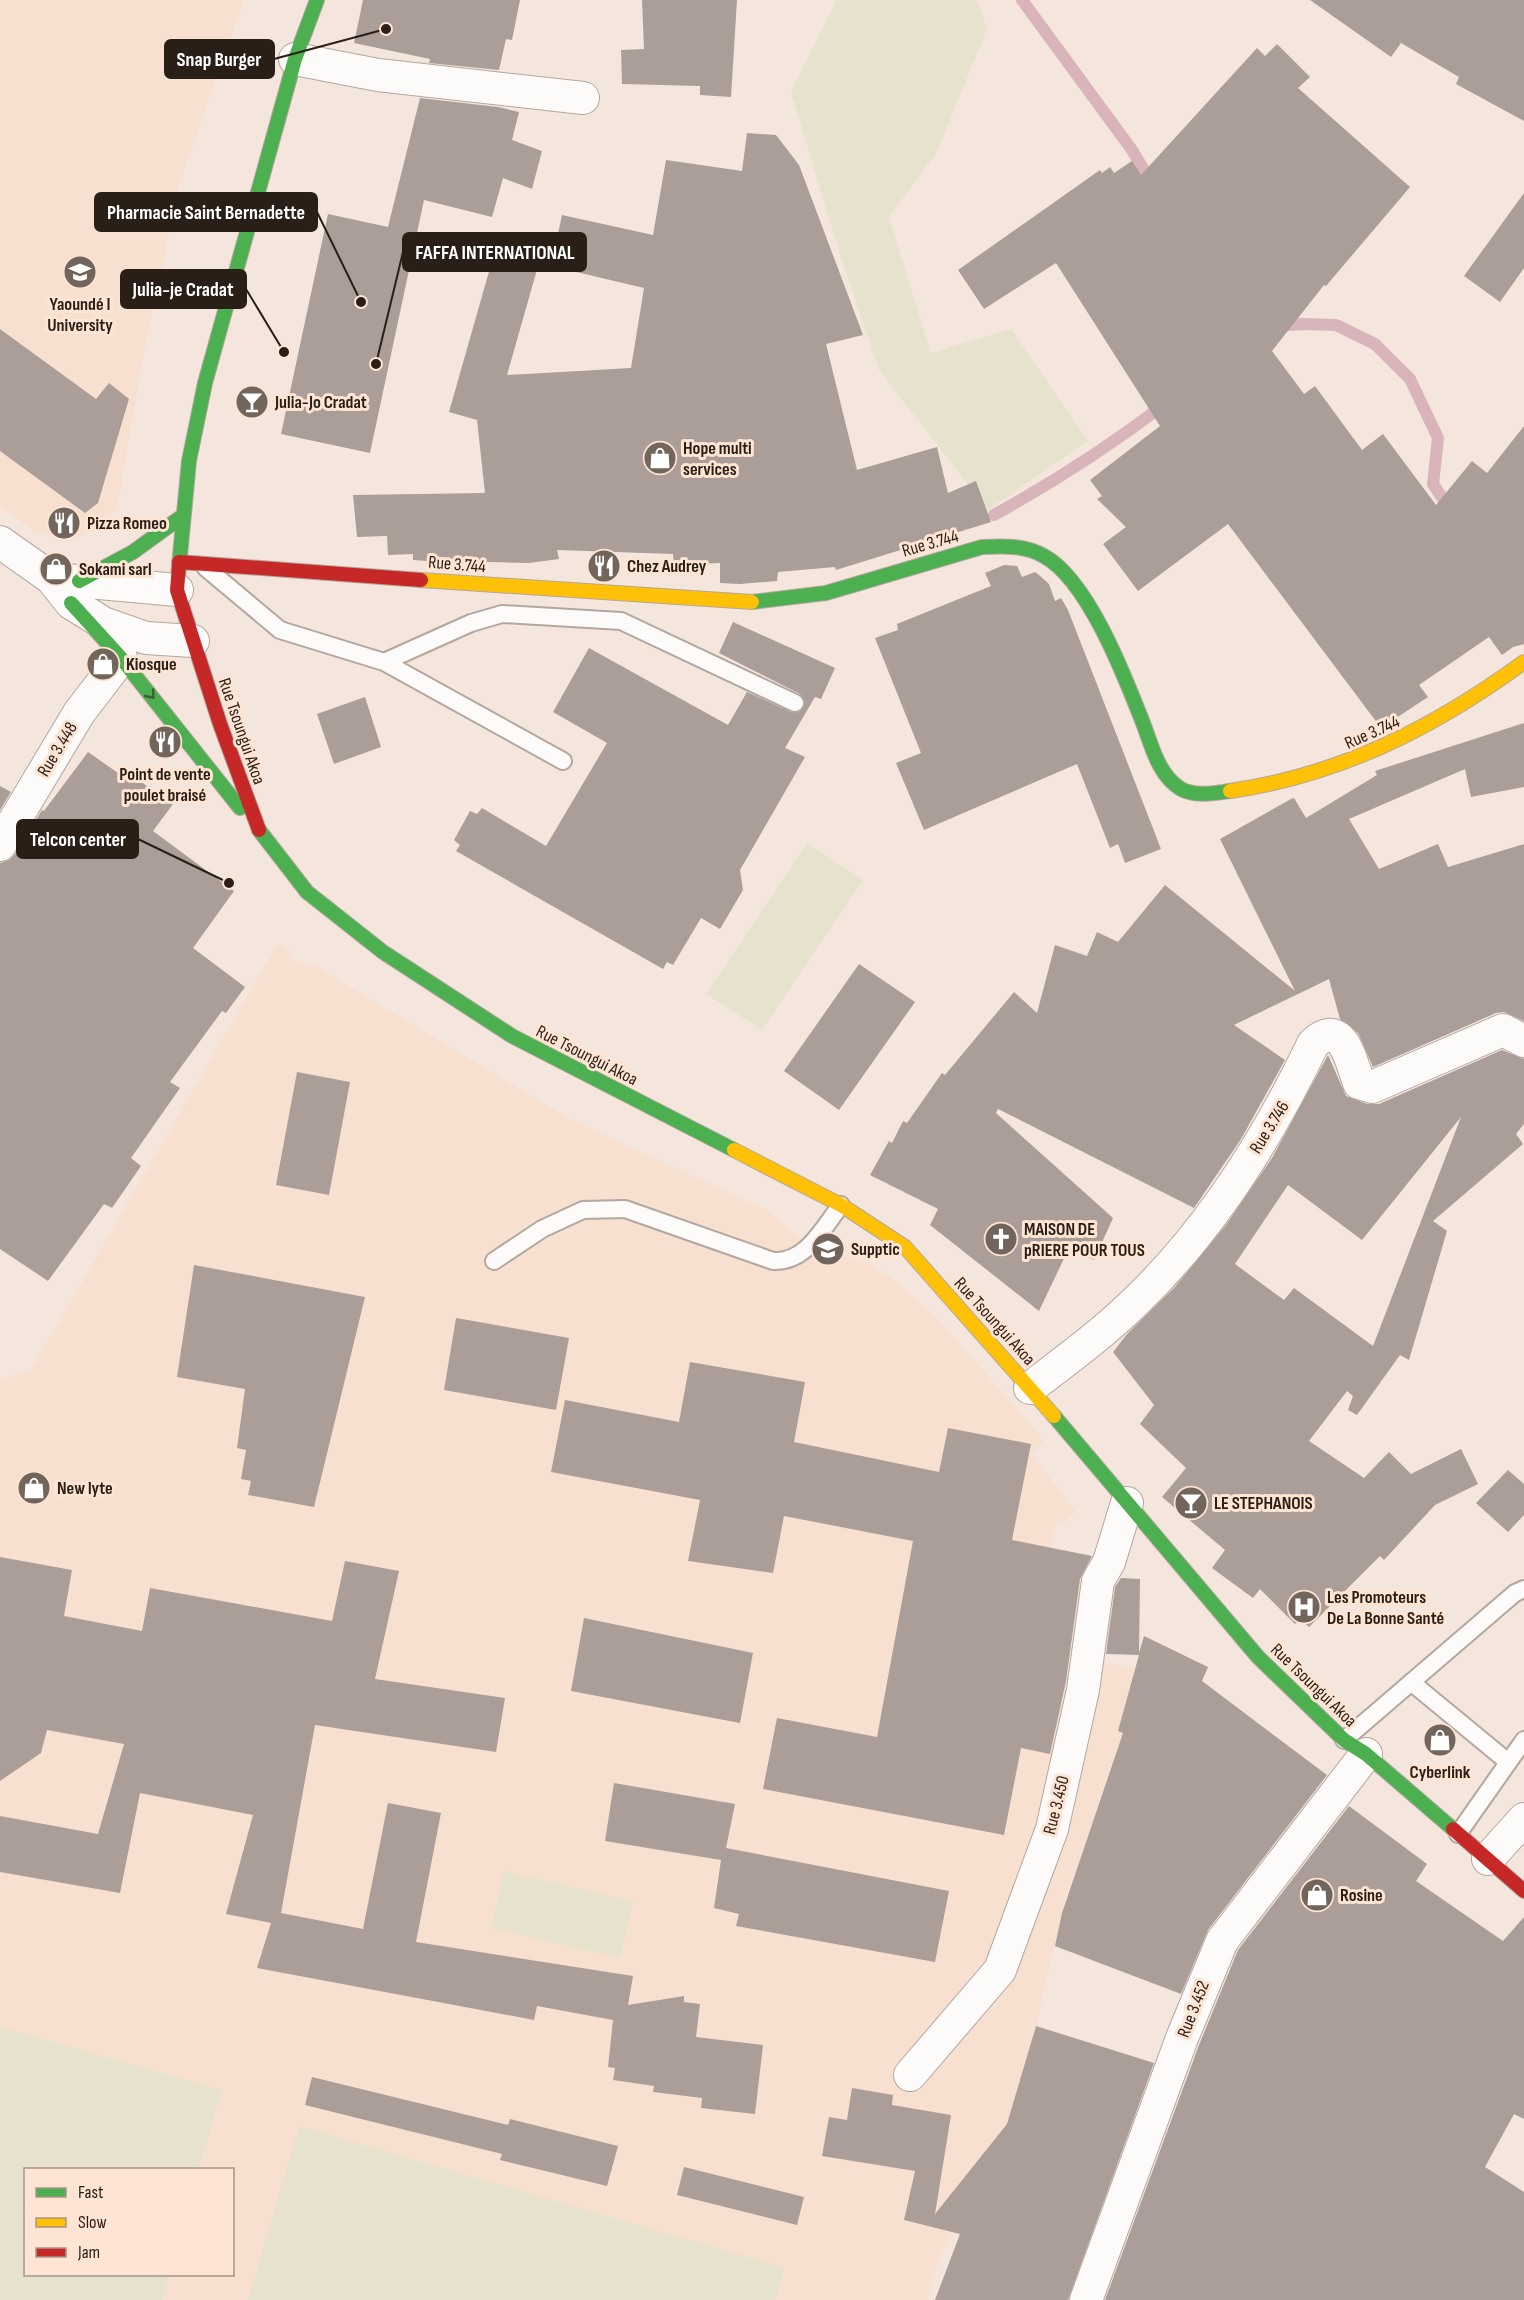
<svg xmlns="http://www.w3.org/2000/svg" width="1524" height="2300" viewBox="0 0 1524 2300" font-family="'Sofia Sans Condensed',sans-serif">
<rect width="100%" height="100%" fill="#f4e6dd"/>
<path fill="#f8e0d1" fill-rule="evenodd" d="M0 0H244L180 182 142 363 117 510 78 539 36 533 0 506Z
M278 943 290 951 292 958 319 968 572 1120 768 1210 797 1236 829 1253 866 1262 895 1280 940 1321 1044 1440 1032 1454 1076 1512 1063 1523H1057L1051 1549 1099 1557 1083 1644 1035 1635 1031 1647 1137 1669 1128 1735 1122 1736 1065 1900 1036 2026 1007 2123 1010 2137 1000 2133 982 2156 933 2277 927 2300H0V1379L31 1370ZM26 2170H232V2274H26Z"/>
<path fill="#e7e2ce" d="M837 0H977L987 29 937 152 889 217 931 353 1011 329 1088 441 988 510 879 370 843 264 791 92Z
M807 843 863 880 762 1030 706 994Z
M504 1871 633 1901 620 1958 491 1928Z
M0 2027 222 2090 199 2169 26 2170V2274L170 2275 162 2300H0Z
M299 2126 785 2268 775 2300H248Z"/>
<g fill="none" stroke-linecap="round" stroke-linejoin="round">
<path stroke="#d9b4bb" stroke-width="12" d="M1022 0 1132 150 1152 183
M1278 326 1302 324 1336 325 1375 344 1410 379 1438 438 1433 484 1451 511
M994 515C1054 482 1111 445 1165 404"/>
</g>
<path fill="#ab9d98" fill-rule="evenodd" d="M363 0H520L512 40 506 39 499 70 429 63 430 59 354 43Z
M642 0H737L731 97 700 95V86L622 84 621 50 644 49Z
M1310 0H1524V121L1456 84 1459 77 1401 43 1391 57Z
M1277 44 1310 77 1298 88 1410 187 1326 286 1324 285 1272 351 1304 394 1315 386 1362 450 1383 434 1436 505 1472 461 1487 473 1524 426V644L1513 647 1502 655 1489 637 1419 685 1428 697 1381 728 1228 524 1138 591 1103 544 1126 527 1097 499 1102 496 1090 480 1160 426 1056 263 984 309 958 270 1100 170 1102 173 1110 167 1114 173 1132 161 1141 175 1257 48 1265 56Z
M420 98 498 107 519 112 512 140 542 151 532 189 503 178 492 217 424 200 370 453 281 434 328 214 388 227Z
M747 133 776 135 799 165 863 335 826 344 857 470 937 447 948 493 976 481 991 522 836 570 835 567 778 572 777 581 740 584 720 583V563L674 565 673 554 557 550 559 559 529 563 454 561V563L413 560V554L388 555 387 536 357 537 353 495 485 493 477 420 449 412 494 254 538 266 507 375 631 368 644 288 551 266 562 215 653 235 666 160 742 171Z
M1524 193V268L1500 302 1464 276Z
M0 329 96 399 109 383 129 399 98 503 85 513 0 451Z
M1004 565 1017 566 1022 577 1035 572 1039 575 1049 584 1055 601 1061 598 1068 610 1161 849 1125 863 1118 844 1110 848 1077 764 924 830 896 763 921 753 875 638 898 630 897 624 991 586 985 573Z
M733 622 835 668 821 699 815 697 785 748 805 757 740 870 743 890 720 929 701 918 673 965 667 962 663 969 456 851 460 845 454 840 470 811 477 814 482 808 546 846 607 743 553 712 589 648 728 725 747 692 791 712 801 711 805 703 800 694 719 653Z
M365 697 381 747 334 764 317 714Z
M1524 723V787L1471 797 1465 769 1349 819 1379 869 1438 844 1448 867 1524 844V1021L1504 1012 1496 1013 1373 1067 1358 1033 1340 1019 1329 979 1234 1025 1285 1060 1241 1139 1194 1208 998 1109 996 1113 1113 1218 1094 1260 1069 1248 1039 1311 930 1225 938 1209 870 1175 889 1141 892 1143 903 1121 907 1123 942 1073 945 1075 1014 992 1037 1013 1055 945 1087 956 1097 932 1118 942 1165 885 1295 991 1220 839 1291 799 1294 798 1306 818 1377 775 1375 771Z
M88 752 118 773 121 768 173 804 153 831 234 891 193 948 245 987 226 1013 222 1011 170 1082 180 1088 131 1158 141 1166 112 1208 104 1204 48 1281 0 1249V863L9 860 15 854 42 810 44 811Z
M0 786 11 792 0 810Z
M859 964 915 1002 839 1110 784 1071Z
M1502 1050 1524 1059V1124L1516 1134 1523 1144 1433 1221 1447 1231 1409 1360 1400 1355 1357 1415 1348 1410 1353 1396 1347 1391 1309 1441 1364 1478 1389 1452 1411 1474 1461 1449 1478 1484 1435 1505 1384 1560 1380 1556 1309 1627 1300 1619 1295 1624 1260 1589 1253 1598 1212 1568 1225 1550 1162 1497 1186 1468 1140 1424 1154 1405 1113 1352 1128 1333 1174 1288 1226 1225 1272 1158 1328 1055 1346 1096 1367 1104H1379ZM1461 1117 1373 1346 1294 1288 1284 1300 1235 1264 1288 1185 1362 1240Z
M297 1072 350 1082 329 1195 276 1185Z
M194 1265 365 1297 314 1507 248 1495 251 1481 241 1479 246 1450 237 1448 245 1389 177 1377Z
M456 1318 569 1338 556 1410 444 1390Z
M690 1362 805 1382 794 1442 939 1472 948 1428 1031 1444 1012 1540 1092 1556 1080 1579 1066 1681 1050 1754 1021 1748 1004 1835 763 1789 777 1718 877 1737 913 1541 784 1516 773 1573 688 1561 700 1500 551 1472 565 1400 679 1422Z
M1508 1470 1524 1484V1515L1508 1532 1476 1503Z
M0 1557 72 1570 64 1616 142 1631 150 1588 332 1621 345 1561 399 1571 375 1679 505 1698 496 1752 315 1725 281 1913 363 1929 388 1803 441 1813 416 1942 633 1976 628 2005 684 1996V2002L700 2004 696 2037 763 2045 755 2114 701 2108 702 2098 653 2092 654 2086 613 2080 615 2068 608 2067 613 2020 537 2006 534 2020 257 1968 271 1923 226 1914 253 1815 140 1793 120 1893 0 1872V1816L98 1834 124 1744 47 1730 41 1753 0 1781Z
M1121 1578 1140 1579 1139 1653 1144 1636 1208 1667 1202 1681 1327 1775 1208 1930 1181 1994 1055 1946 1062 1913 1123 1733 1118 1731 1139 1655 1106 1654 1115 1587Z
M584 1618 753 1653 740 1723 571 1691Z
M614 1783 735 1804 726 1848 949 1891 935 1962 736 1926 739 1914 714 1908 721 1860 605 1841Z
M1349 1806 1427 1864 1416 1881 1503 1941 1524 1917V2119L1514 2114 1485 2167 1524 2192V2300H1105L1199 2045 1238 1950Z
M1036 2026 1154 2063 1068 2300H935L960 2234 904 2220 915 2171 822 2156 829 2117 847 2120 852 2088 893 2095 892 2105 951 2115 935 2214 1007 2124Z
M312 2077 508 2125 510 2119 618 2146 607 2186 500 2160 502 2154 305 2105Z
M684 2167 804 2197 797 2225 677 2195Z"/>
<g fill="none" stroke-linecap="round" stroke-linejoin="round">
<g stroke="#b3a79f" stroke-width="20">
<path id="lane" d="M206 568 280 630 384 662 563 761
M384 662 471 623 502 614 621 621 795 703
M494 1261 542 1229 583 1210 625 1209 773 1261C806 1263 822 1229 841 1205
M1411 1682 1508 1762
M1344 1740 1515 1593 1524 1589
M1458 1834 1524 1740"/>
</g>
<g stroke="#b3a79f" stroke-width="34">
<path id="street" d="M295 59 378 75 583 98
M0 542 51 578 71 603 103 623 146 638 193 641
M66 580 177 590
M0 845 79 713 121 658
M1030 1388C1065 1361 1101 1335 1133 1304 1209 1232 1268 1138 1313 1044 1343 1015 1351 1062 1359 1083L1372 1087 1503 1030 1524 1041
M1488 1859 1524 1819
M910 2075 1000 1970 1052 1829 1083 1690 1098 1581 1109 1562 1127 1503
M1086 2300 1182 2038 1222 1941 1366 1754"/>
</g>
<g stroke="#b3a79f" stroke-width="16">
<path id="fast" d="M179 566 189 461 205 383 295 59 317 0
M79 581 133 552 184 515
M752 602 826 593 982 547C1003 546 1025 545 1044 556 1088 580 1125 677 1143 723 1152 746 1158 775 1181 789 1196 797 1214 793 1230 791
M71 603 121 658 240 808
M259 830 307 892 383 952 512 1036 734 1150
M1054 1416 1258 1657 1344 1740 1366 1754 1453 1829"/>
</g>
<g stroke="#b3a79f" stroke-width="16">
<path id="slow" d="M421 580 752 602
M1230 791C1341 775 1435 727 1524 662
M734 1150 841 1205 905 1247 1054 1416"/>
</g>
<g stroke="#b3a79f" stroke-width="16">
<path id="jam" d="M179 562 421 580
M179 566 177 590 220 724 259 830
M1453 1829 1524 1891"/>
</g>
<use href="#lane" stroke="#fdfbfa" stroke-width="16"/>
<use href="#street" stroke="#fdfbfa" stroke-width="32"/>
<use href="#fast" stroke="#4caf50" stroke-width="14"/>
<use href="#slow" stroke="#ffc107" stroke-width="14"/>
<use href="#jam" stroke="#c62828" stroke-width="14"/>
</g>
<defs><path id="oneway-chevron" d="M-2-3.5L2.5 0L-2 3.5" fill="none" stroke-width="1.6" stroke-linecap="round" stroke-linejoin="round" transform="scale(1.5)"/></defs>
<use stroke="#396031" href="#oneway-chevron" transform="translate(151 695) rotate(51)"/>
<defs>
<g id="university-disc" transform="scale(1.725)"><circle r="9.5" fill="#71655c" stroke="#fee4d3"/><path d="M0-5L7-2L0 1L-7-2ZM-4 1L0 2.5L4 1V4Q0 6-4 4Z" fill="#fff"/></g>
<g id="bar-disc" transform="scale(1.725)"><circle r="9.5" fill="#71655c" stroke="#fee4d3"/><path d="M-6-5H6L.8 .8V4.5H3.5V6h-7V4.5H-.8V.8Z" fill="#fff"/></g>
<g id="shop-disc" transform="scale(1.725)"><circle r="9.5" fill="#71655c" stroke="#fee4d3"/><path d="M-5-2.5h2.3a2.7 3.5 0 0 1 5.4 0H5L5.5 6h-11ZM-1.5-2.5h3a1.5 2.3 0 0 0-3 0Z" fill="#fff"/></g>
<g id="restaurant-disc" transform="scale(1.725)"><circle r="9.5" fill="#71655c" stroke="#fee4d3"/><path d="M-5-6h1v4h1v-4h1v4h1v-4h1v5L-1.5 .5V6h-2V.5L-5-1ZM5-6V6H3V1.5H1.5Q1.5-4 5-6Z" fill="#fff"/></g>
<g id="church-disc" transform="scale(1.725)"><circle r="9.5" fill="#71655c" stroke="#fee4d3"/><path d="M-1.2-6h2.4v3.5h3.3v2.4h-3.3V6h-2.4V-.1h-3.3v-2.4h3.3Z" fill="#fff"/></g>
<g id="hospital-disc" transform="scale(1.725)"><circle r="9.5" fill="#71655c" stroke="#fee4d3"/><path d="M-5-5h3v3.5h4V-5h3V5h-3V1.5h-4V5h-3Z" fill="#fff"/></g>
</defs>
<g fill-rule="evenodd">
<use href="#university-disc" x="80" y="272"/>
<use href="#bar-disc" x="252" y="402"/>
<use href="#shop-disc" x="660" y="458"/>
<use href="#restaurant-disc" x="64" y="523"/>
<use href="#restaurant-disc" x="604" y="566"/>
<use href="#shop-disc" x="56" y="569"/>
<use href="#shop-disc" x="103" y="664"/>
<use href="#restaurant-disc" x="165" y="742"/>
<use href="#church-disc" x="1001" y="1239"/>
<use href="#university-disc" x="828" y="1249"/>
<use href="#shop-disc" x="34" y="1488"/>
<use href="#bar-disc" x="1191" y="1503"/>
<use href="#hospital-disc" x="1304" y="1607"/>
<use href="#shop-disc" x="1440" y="1740"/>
<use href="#shop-disc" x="1317" y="1895"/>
</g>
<g text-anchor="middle" stroke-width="6" stroke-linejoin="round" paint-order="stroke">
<g font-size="18" font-weight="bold" fill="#2a1f17" stroke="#fee4d3" text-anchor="start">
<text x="80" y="310" text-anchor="middle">Yaoundé I<tspan x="80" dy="21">University</tspan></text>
<text x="275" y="408">Julia-Jo Cradat</text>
<text x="683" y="454">Hope multi<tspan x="683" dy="21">services</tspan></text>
<text x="87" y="529">Pizza Romeo</text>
<text x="627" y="572">Chez Audrey</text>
<text x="79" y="575">Sokami sarl</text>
<text x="126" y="670">Kiosque</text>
<text x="165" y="780" text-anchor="middle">Point de vente<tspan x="165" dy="21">poulet braisé</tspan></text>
<text x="1024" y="1235">MAISON DE<tspan x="1024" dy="21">pRIERE POUR TOUS</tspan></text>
<text x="851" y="1255">Supptic</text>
<text x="57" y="1494">New lyte</text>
<text x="1214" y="1509">LE STEPHANOIS</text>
<text x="1327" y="1603">Les Promoteurs<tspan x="1327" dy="21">De La Bonne Santé</tspan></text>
<text x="1440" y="1778" text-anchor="middle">Cyberlink</text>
<text x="1340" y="1901">Rosine</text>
</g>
<g font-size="18" fill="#2a1f17" stroke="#fee4d3">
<text transform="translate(930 543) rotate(-16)" y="6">Rue 3.744</text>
<text transform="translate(457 564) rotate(5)" y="6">Rue 3.744</text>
<text transform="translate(242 731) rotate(71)" y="6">Rue Tsoungui Akoa</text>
<text transform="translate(1372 732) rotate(-24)" y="6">Rue 3.744</text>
<text transform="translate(57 749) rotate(-59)" y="6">Rue 3.448</text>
<text transform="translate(587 1055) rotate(27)" y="6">Rue Tsoungui Akoa</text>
<text transform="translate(1269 1127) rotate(-58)" y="6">Rue 3.746</text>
<text transform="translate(995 1321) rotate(48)" y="6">Rue Tsoungui Akoa</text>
<text transform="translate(1314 1685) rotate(44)" y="6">Rue Tsoungui Akoa</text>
<text transform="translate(1056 1805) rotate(-76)" y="6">Rue 3.450</text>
<text transform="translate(1193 2009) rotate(-69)" y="6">Rue 3.452</text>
</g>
</g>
<path fill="none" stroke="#2a1f17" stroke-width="2" d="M386 29L274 59M361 302L317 212M376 364L403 252M284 352L246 289M229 883L138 839"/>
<g fill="#2a1f17" stroke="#fee4d3" stroke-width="2">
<circle cx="386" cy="29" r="6"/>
<circle cx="361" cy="302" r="6"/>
<circle cx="376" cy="364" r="6"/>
<circle cx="284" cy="352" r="6"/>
<circle cx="229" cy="883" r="6"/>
</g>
<g fill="#2a1f17" stroke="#2a1f17" stroke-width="2">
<rect x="165" y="40" width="109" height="38" rx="6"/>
<rect x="95" y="193" width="222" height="38" rx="6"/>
<rect x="403" y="233" width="183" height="38" rx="6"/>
<rect x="121" y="270" width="125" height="38" rx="6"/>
<rect x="17" y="820" width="121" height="38" rx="6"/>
</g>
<g font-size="20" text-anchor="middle" font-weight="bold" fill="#fff">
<text x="219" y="66">Snap Burger</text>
<text x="206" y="219">Pharmacie Saint Bernadette</text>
<text x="495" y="259">FAFFA INTERNATIONAL</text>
<text x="183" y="296">Julia-je Cradat</text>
<text x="78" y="846">Telcon center</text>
</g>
<rect x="24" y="2168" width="210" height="108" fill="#fee4d3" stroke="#a99588" stroke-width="1.5"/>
<rect x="36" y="2188" width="30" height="9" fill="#4caf50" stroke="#a99588" stroke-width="1.5"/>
<text x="78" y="2198" font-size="18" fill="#2a1f17">Fast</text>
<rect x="36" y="2218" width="30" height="9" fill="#ffc107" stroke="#a99588" stroke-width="1.5"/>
<text x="78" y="2228" font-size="18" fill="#2a1f17">Slow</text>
<rect x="36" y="2248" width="30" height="9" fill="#c62828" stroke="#a99588" stroke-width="1.5"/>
<text x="78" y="2258" font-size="18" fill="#2a1f17">Jam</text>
</svg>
